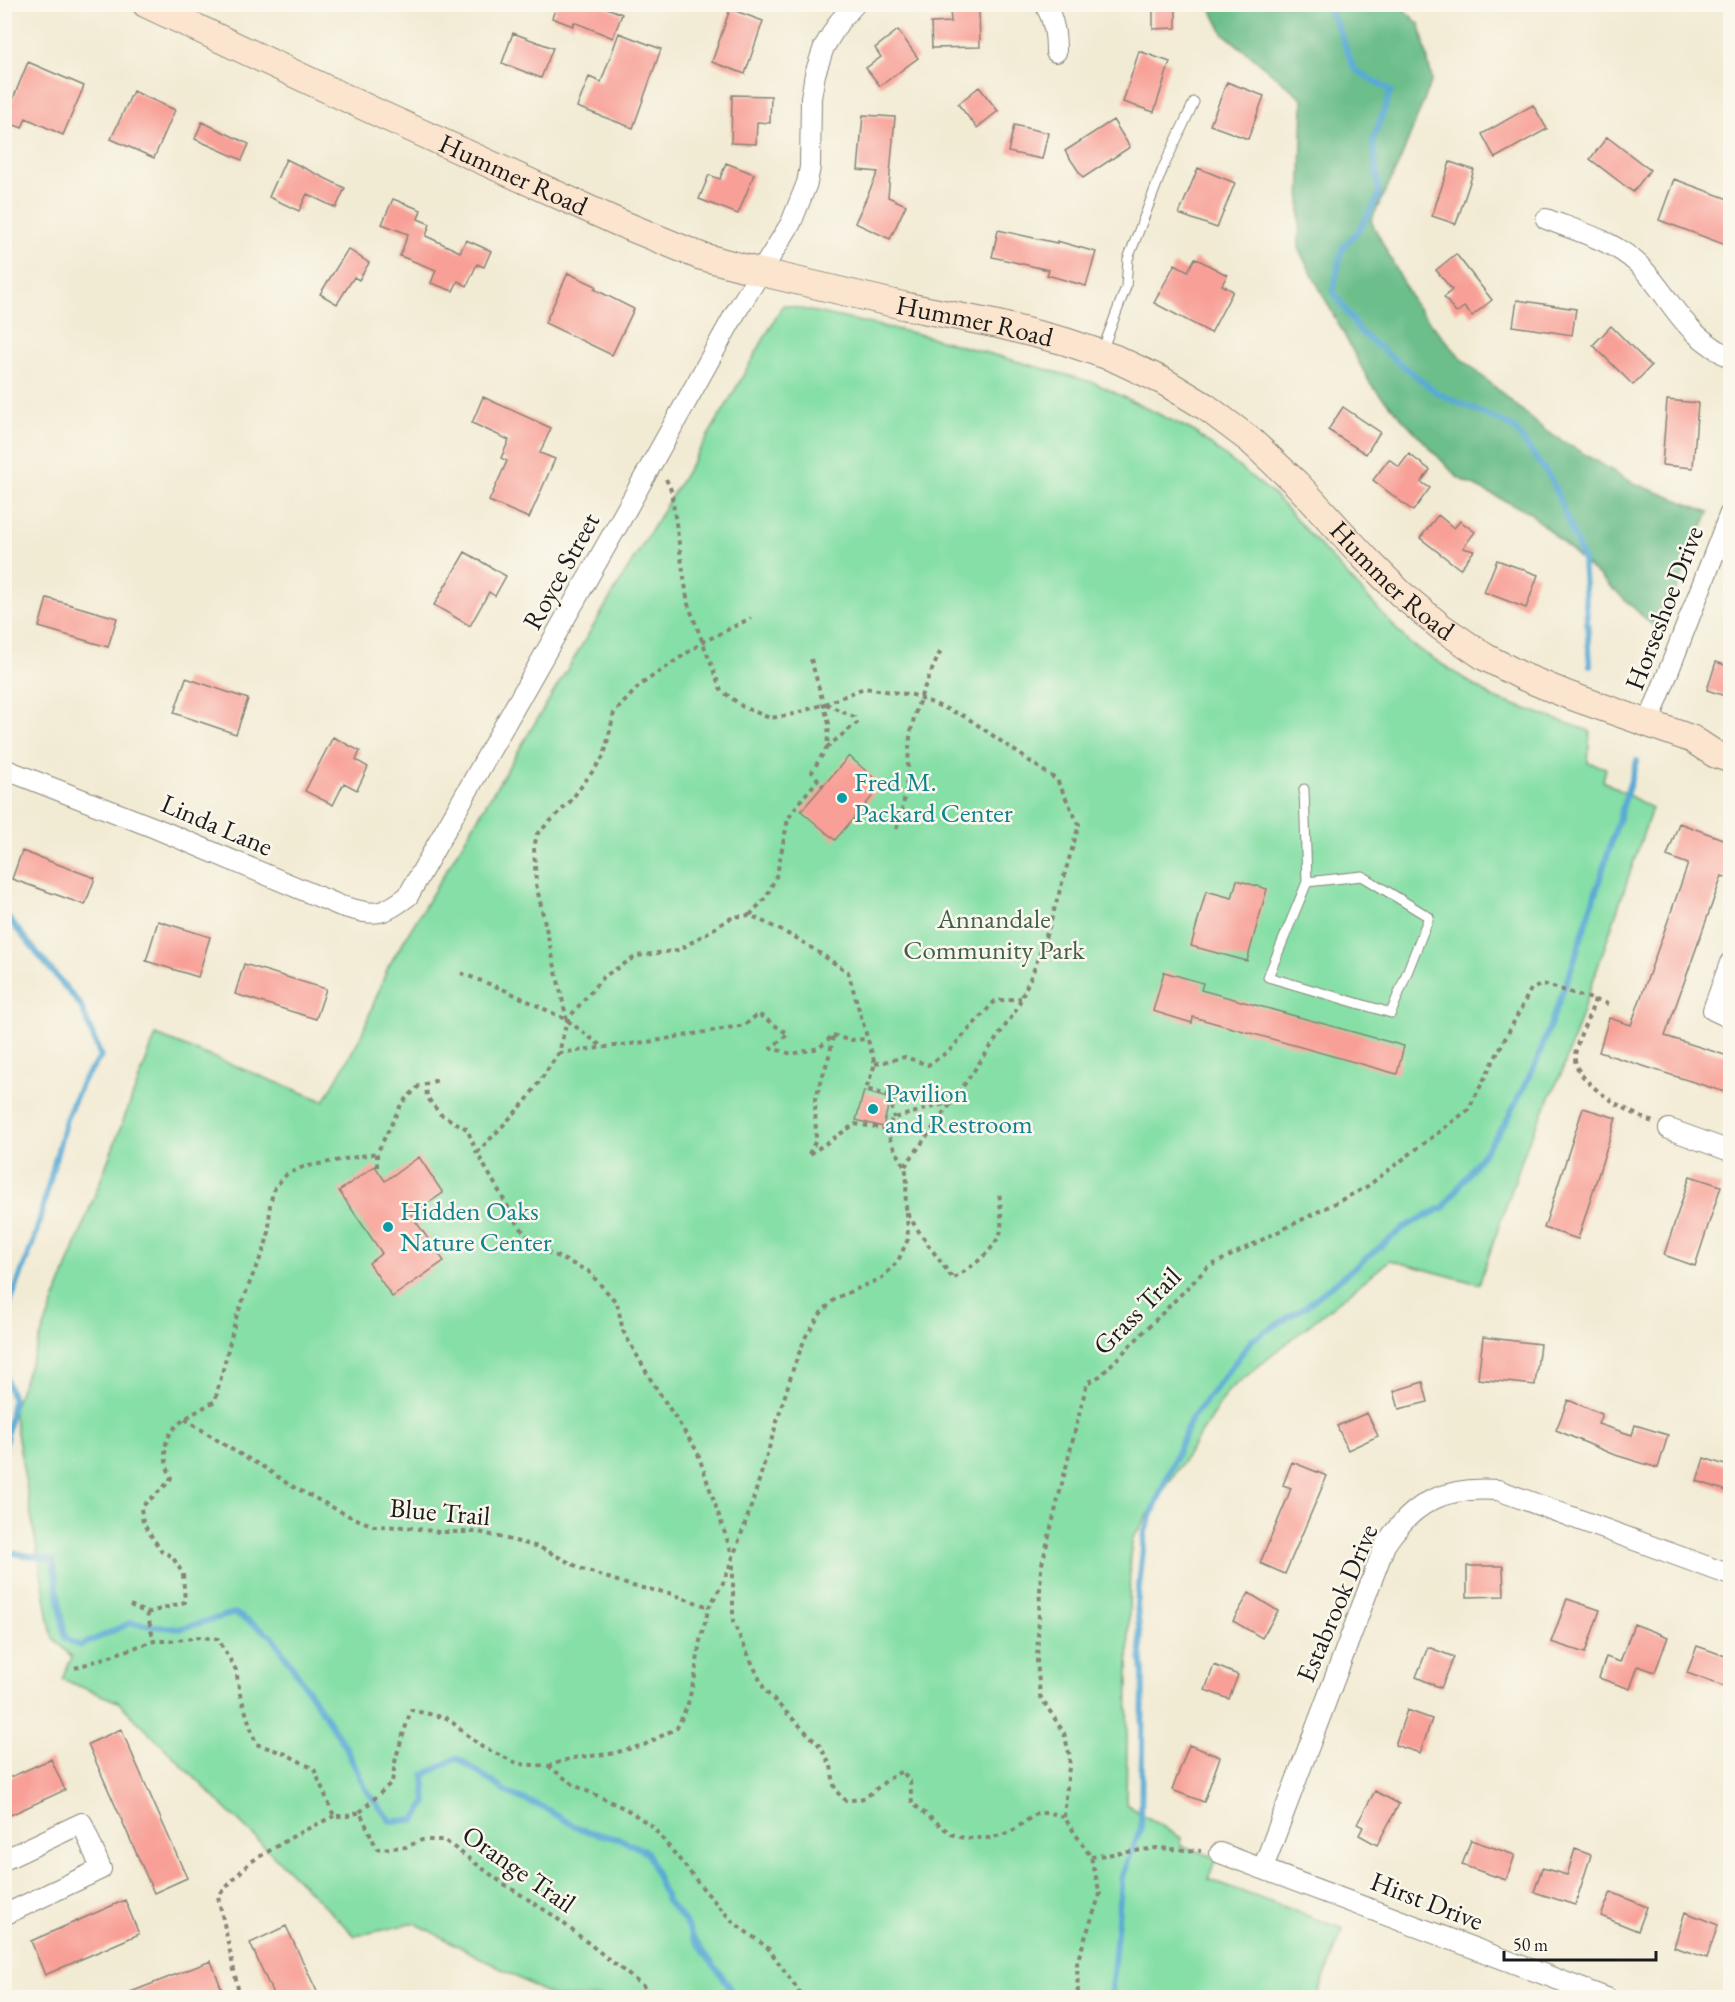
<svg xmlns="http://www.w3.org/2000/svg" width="1735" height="2002" viewBox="0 0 1735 2002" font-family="'EB Garamond',serif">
<rect width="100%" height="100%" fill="#fbf7ec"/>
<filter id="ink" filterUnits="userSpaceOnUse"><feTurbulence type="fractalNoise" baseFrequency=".0167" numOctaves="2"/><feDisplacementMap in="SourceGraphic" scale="12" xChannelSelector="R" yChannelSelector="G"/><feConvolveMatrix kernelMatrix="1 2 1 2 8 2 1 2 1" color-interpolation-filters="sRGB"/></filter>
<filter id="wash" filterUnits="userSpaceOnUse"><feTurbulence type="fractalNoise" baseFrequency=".008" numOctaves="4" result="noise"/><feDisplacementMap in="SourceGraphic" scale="24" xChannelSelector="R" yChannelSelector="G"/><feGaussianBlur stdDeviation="1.35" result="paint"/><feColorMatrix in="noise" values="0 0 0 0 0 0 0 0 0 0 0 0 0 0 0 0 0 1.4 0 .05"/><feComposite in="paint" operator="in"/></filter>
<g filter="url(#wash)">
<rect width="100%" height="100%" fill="#f2ebd4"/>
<path fill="#85dfa6" stroke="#507e61" stroke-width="1.5" d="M783 305 922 335 1095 383 1193 431 1273 494 1409 643 1494 698 1590 731 1588 763 1606 768 1603 781 1652 808 1562 1072 1527 1145 1479 1284 1390 1260 1229 1390 1133 1538 1130 1555 1126 1804 1181 1838 1180 1845 1216 1858 1208 1879 1343 1929 1317 1997H554L415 1923 355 1936 118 1702 62 1679 72 1657 52 1637 13 1409 156 1035 324 1101 361 1036 388 967 723 411Z"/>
<path fill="#6cbe8b" stroke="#446d54" stroke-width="1.5" d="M1209 5H1399L1420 25 1432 80 1400 161 1371 221 1415 305 1461 358 1547 432 1631 482 1709 512 1659 631 1530 513 1458 478 1371 385 1299 250 1303 99 1223 33Z"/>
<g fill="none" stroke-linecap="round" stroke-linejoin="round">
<path stroke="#59aad4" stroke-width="6" d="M1327 4 1340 32 1354 69 1391 91 1373 140 1379 196 1360 229 1342 248 1333 291 1360 332 1437 393 1513 427 1552 480 1583 560 1590 665
M4 913 81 1006 101 1057 83 1080 66 1119 35 1237 7 1311 4 1325
M4 1372 13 1400 4 1451
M4 1513 8 1552 53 1560 65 1638 80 1646 130 1623 179 1629 235 1613 272 1636 345 1746 365 1788 390 1821 415 1820 426 1802 424 1775 457 1758 508 1793 545 1808 579 1829 622 1840 647 1852 667 1901 684 1920 693 1938 726 1981 734 1998
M1113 1998 1112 1985 1122 1876 1141 1828 1143 1674 1137 1605 1145 1531 1191 1419 1253 1339 1305 1307 1406 1226 1444 1207 1506 1122 1536 1063 1573 964 1637 761"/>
</g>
<g id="blocks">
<path fill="#f8a097" d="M557 4H597L622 14 613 38 574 22 573 26 552 18Z
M1153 4H1176V28L1153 29Z
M730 9 763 21 745 74 712 62Z
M950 9H979L980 47 932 48 931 23 951 22Z
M898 30 918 58 880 86 866 68 881 57 875 48Z
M513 33 553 48 541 78 502 63Z
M619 33 661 49 633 128 577 107 589 77 601 82Z
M1139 51 1170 62 1154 112 1123 102Z
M28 62 84 86 63 135 26 118 22 128 4 121Z
M1227 82 1264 96 1248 139 1210 125Z
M979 87 998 111 977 128 958 104Z
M133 91 175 110 154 158 111 139Z
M732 95 771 96 770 123 757 122 756 144 731 143Z
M1533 105 1547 129 1495 158 1482 134Z
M863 115 895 117 888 197 906 205 890 239 855 223 878 172 858 170Z
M1113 120 1130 147 1083 178 1065 151Z
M202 122 249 144 242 160 195 139Z
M1014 125 1048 133 1042 159 1008 152Z
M1607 137 1650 170 1633 192 1590 159Z
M286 159 345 188 336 208 307 194 299 211 269 197Z
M1450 162 1474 170 1456 224 1432 216Z
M726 163 754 174 738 214 699 199 709 175 720 179Z
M1198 168 1235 183 1217 228 1179 214Z
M1674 179 1731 200V247L1659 220Z
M393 199 421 210 418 219 430 224 426 236 460 252 466 240 491 251 484 267 477 264 467 286 458 281 453 291 431 283 436 270 400 256 408 234 382 224Z
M998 230 1057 243V241L1096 252 1086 286 1047 275 1049 270 992 257Z
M348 249 369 263 359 280 354 277 337 304 320 294Z
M1456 254 1492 300 1472 316 1464 307 1456 313 1444 297 1452 290 1436 270Z
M1195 258 1227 275 1222 285 1233 291 1211 333 1154 303 1175 264 1188 271Z
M568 273 596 286 594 289 634 309 612 355 545 323Z
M1517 300 1576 309 1572 335 1513 326Z
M1611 326 1651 366 1633 385 1593 345Z
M483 397 551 428 540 453 555 459 529 518 489 501 507 461 501 458 509 440 472 423Z
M1667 400 1698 403 1693 468 1662 465Z
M1343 407 1380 432 1366 454 1328 430Z
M1409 454 1430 470 1421 482 1430 488 1413 511 1373 480 1389 459 1399 467Z
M1438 515 1454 528 1460 521 1475 532 1463 548 1474 551 1460 569 1420 538Z
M465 552 506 576 495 596 489 592 470 626 434 605Z
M1497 560 1538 575 1526 608 1484 592Z
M47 598 117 618 108 647 39 627Z
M1716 662 1731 667V698L1707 690Z
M186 678 248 699 236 734 174 713Z
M333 737 360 751 356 760 368 767 357 790 344 783 333 805 305 791Z
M849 756 882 785 835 840 801 811Z
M1679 823 1731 842V879L1722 876 1665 1036 1731 1057V1094L1599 1052 1609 1018 1631 1025 1688 864 1667 856Z
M22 851 95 878 85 905 12 879Z
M1237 880 1267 889 1247 961 1191 946 1206 891 1232 898Z
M158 921 210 937 198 977 146 961Z
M244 964 326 989 316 1019 235 994Z
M1164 972 1203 983 1201 990 1404 1046 1397 1074 1193 1017 1192 1023 1153 1011Z
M864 1091 890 1099 883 1127 856 1120Z
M1583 1108 1616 1118 1578 1239 1544 1228Z
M419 1157 443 1193 411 1215 444 1261 392 1297 369 1263 382 1253 339 1191 375 1166 385 1181Z
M1690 1176 1721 1186 1695 1266 1664 1255Z
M1483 1337 1540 1344 1535 1385 1478 1379Z
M1423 1382 1428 1402 1399 1409 1394 1391Z
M1568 1400 1602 1414 1598 1424 1632 1435 1635 1425 1668 1435 1658 1468 1612 1454 1556 1430Z
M1367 1413 1378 1436 1348 1450 1337 1426Z
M1704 1458 1731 1467V1479L1727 1491 1697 1481Z
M1292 1462 1327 1476 1285 1574 1260 1563 1287 1499 1291 1488 1283 1485Z
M1467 1566H1503L1504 1596 1467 1597Z
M1249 1593 1278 1611 1262 1638 1233 1621Z
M1567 1599 1600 1610 1585 1653 1551 1642Z
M1634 1624 1668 1637 1655 1672 1638 1666 1630 1689 1599 1678 1606 1657 1620 1662Z
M1697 1646 1731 1658V1689L1687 1673Z
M1428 1647 1454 1657 1441 1688 1416 1677Z
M1214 1665 1238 1675 1229 1699 1205 1690Z
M1407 1710 1432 1719 1420 1753 1395 1745Z
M121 1729 187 1878 154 1893 88 1744Z
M1189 1745 1220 1757 1204 1802 1172 1790Z
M51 1759 65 1790 4 1818V1780Z
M1375 1791 1399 1804 1377 1845 1359 1835 1363 1827 1357 1824Z
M1471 1840 1515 1855 1506 1880 1462 1865Z
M1575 1849 1591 1855 1575 1905 1534 1892 1542 1868 1567 1875Z
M1611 1892 1647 1907 1638 1931 1601 1916Z
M125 1900 139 1934 45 1975 31 1941Z
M1685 1912 1718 1925 1707 1958 1674 1947Z
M286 1926 320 1998H275L250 1943Z
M211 1961 225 1998H120V1996Z"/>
</g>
</g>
<g filter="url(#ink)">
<use href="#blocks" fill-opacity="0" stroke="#878478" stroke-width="1.5"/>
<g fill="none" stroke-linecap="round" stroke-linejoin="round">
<g stroke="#878478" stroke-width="11">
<path id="service" d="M1102 351 1126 287 1128 259 1163 168 1194 102
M1304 789 1307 882 1362 876 1429 917 1391 1013 1268 977 1307 882"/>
</g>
<g stroke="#878478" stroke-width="22">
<path id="minor" d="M1045 4C1054 20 1056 34 1056 52
M1546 219C1577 231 1612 240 1637 263 1660 284 1672 311 1693 331 1704 342 1717 350 1730 358
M1648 724 1730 513
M4 769 155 828 341 906C374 915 379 918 408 896L620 521 736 312 791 223 807 183 810 167 811 98 815 74 824 47 839 22 855 4
M1730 963 1713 1010 1730 1018
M1669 1129 1730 1151
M1220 1853 1607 1998
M4 1860 82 1823 101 1869 4 1915
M1263 1868 1385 1545C1414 1501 1446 1486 1498 1490L1730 1575"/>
</g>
<g stroke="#878478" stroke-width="29">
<g id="secondary">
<path id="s1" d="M146 4 380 114 615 221 700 256 760 272 905 306 996 324 1064 341 1114 358 1163 381 1206 407 1250 440 1297 484 1365 558 1401 594 1441 627 1485 657 1524 677 1568 695 1692 739 1715 754 1730 759"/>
</g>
</g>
<path stroke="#878478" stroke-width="4" stroke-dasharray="4.5 4.5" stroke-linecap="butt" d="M666 479 671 490 688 604 721 690 743 707 770 718 790 715 825 704 864 688 913 695 966 717 1057 780 1079 825 1050 924 1033 972 1015 1012 952 1102 905 1166
M811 659 829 724 827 747 812 772 823 786
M826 704 854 717 857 723 827 747
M896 829C908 799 907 769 910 737 915 705 928 679 941 650
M750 915 767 896 777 874 788 819 800 801 818 780
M461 973 507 991 567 1020 601 1046
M1595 999C1590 1018 1577 1036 1575 1056 1572 1082 1631 1114 1653 1122
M567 1020 536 884 534 848 537 834 569 803 604 756 614 713 640 685 703 642 751 618
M833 1035 848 1040 867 1039
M559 1053 654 1041 745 1025 758 1014 788 1034 771 1048 792 1054 819 1048 833 1035
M875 1064 905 1057 928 1065 949 1051 995 1001 1021 998
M952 1102 894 1118C878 1133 900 1153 905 1168 910 1182 902 1201 908 1214 919 1234 940 1260 953 1279 970 1268 992 1253 1000 1234 1003 1226 1000 1201 999 1191
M477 1153 526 1101 559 1053 567 1020 603 977 637 956 679 950 733 917 750 915 798 939 848 972 875 1064 866 1089 894 1097 892 1110 894 1118
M809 1154 816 1140 815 1100 830 1053 833 1036
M810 1154 855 1124 888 1129
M377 1167V1153L402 1103 419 1086 438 1080
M907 1212 908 1239 898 1261 882 1278 836 1298 821 1313 806 1336 794 1366 750 1510 733 1557V1622L765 1691 820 1746 831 1766 835 1790 846 1801 865 1798 887 1780 902 1771 910 1781 912 1803 951 1834 964 1838H990L1011 1832 1037 1813H1050L1064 1817 1091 1857 1100 1894 1077 1962 1078 1998
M185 1419 231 1449 265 1468 288 1484 349 1516 374 1526 406 1527 438 1532H479L539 1547 582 1569 632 1586 669 1593 709 1607
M130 1605 147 1613
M147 1613 185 1602 183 1574 172 1556 162 1552 143 1523 141 1508C151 1497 163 1490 171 1478 153 1432 179 1422 215 1401L236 1318 256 1267 264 1250 269 1232 270 1203 275 1187 287 1174 303 1167 377 1153
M147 1613 154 1641
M75 1668 154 1641H170L200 1637 218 1639 236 1670 240 1694 256 1744 286 1754 314 1769 334 1816H348L360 1812 377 1849 406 1847 422 1840H444L501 1882 554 1916 658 1998
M548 1766 574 1785 626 1809 652 1826 706 1892 733 1922 768 1948 804 1998
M360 1812 392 1782 396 1757 411 1710 447 1718 482 1747 519 1764 548 1766 572 1758 610 1754 644 1745 677 1728 687 1707 695 1676 700 1641 709 1607 723 1583 733 1557 697 1451 651 1380 623 1331 617 1303 588 1271 537 1247 519 1226 477 1153 467 1129 440 1114 427 1097 426 1085
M1064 1817 1070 1757 1064 1733 1040 1696 1037 1660 1041 1568 1087 1383 1100 1376 1208 1267 1365 1188 1468 1110 1531 989 1543 984 1608 1004
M1091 1857 1157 1848 1201 1851
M240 1998 218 1896 249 1863 297 1834 334 1816"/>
<use href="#service" stroke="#fff" stroke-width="9"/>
<use href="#minor" stroke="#fff" stroke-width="20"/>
<use href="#secondary" stroke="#fce5cf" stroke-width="27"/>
</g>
</g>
<g fill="#0f9aa8" stroke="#fbf7ec" stroke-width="2">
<circle cx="842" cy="798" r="6"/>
<circle cx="873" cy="1109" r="6"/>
<circle cx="388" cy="1227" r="6"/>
</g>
<g text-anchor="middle" stroke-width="5" stroke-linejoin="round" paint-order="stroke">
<g font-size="27" fill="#1c1c1c" stroke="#fbf7ec">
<text dy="9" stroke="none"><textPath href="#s1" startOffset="405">Hummer Road</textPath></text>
<text dy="9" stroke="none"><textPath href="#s1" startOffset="891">Hummer Road</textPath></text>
<text transform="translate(561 571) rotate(-61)" y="9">Royce Street</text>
<text dy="9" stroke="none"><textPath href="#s1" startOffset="1395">Hummer Road</textPath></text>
<text transform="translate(1664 608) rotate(-69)" y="9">Horseshoe Drive</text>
<text transform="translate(217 825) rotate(23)" y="9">Linda Lane</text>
<text transform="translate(1137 1311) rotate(-45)" y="9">Grass Trail</text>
<text transform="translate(440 1512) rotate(5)" y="9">Blue Trail</text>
<text transform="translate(1337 1603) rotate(-67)" y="9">Estabrook Drive</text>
<text transform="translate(519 1869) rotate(35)" y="9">Orange Trail</text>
<text transform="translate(1427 1901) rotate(21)" y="9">Hirst Drive</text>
</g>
<g font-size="27" fill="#0d838f" stroke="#fbf7ec" text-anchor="start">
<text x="854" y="791">Fred M.<tspan x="854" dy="31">Packard Center</tspan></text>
<text x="885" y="1102">Pavilion<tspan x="885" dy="31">and Restroom</tspan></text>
<text x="400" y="1220">Hidden Oaks<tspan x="400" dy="31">Nature Center</tspan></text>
</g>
<g font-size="27" fill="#41604c" stroke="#fbf7ec">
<text x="994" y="928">Annandale<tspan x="994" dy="31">Community Park</tspan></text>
</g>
</g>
<rect width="1735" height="2002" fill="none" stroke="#fbf7ec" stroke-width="24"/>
<path d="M1504 1951v9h152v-9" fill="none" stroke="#1c1c1c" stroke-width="3"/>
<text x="1513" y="1951" font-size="18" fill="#1c1c1c" stroke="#fbf7ec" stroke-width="4.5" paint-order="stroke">50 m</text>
</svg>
